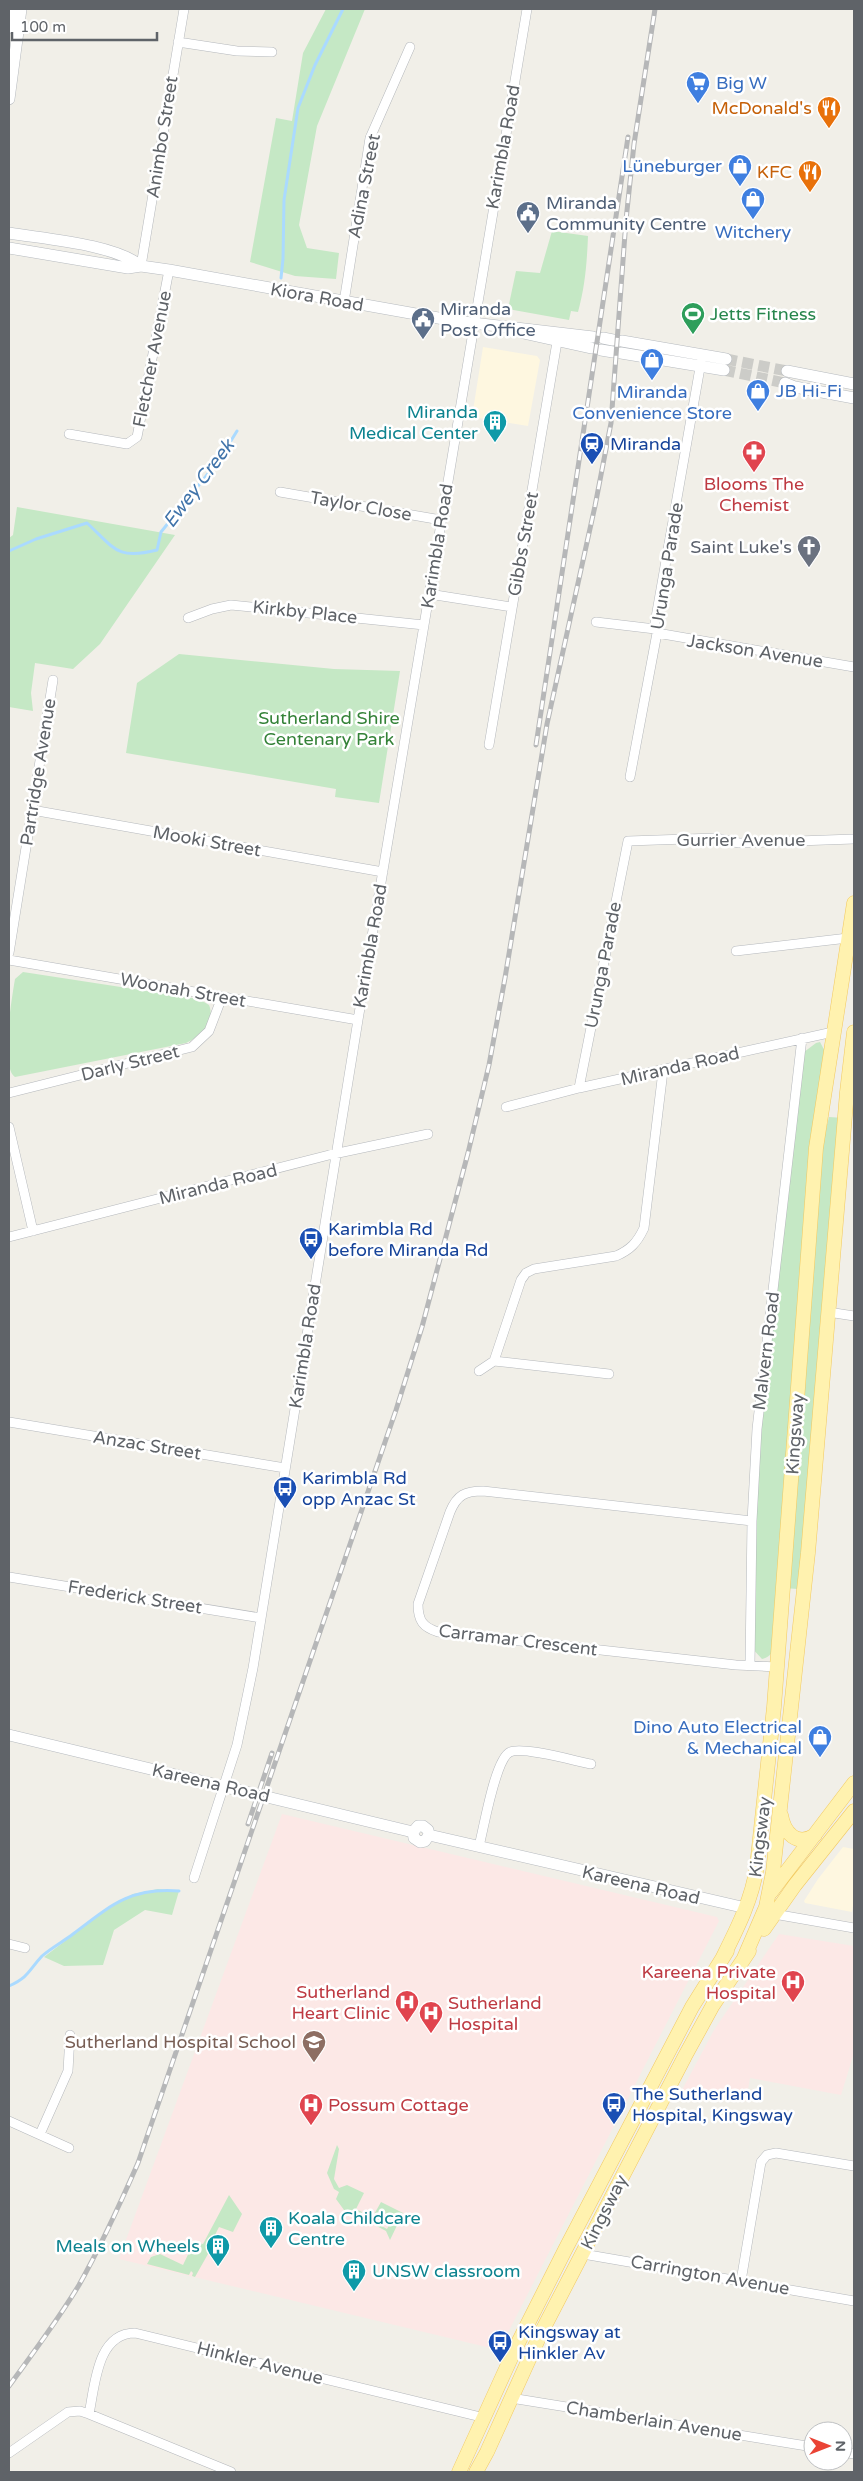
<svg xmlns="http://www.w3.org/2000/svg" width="863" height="2481" viewBox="0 0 863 2481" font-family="'Varela Round',sans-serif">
<rect width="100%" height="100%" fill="#f1efe8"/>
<path fill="#fef7e0" d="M483 347 537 356 540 360 528 426 472 417Z
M843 1847 854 1849V1899L852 1912 805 1903 804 1901 818 1879Z"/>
<path fill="#fce8e6" d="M282 1814 717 1917 719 1921 499 2350 119 2259Z
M779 1934 854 1946V2053L841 2095 750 2078 746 2101 682 2090 714 2030Z"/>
<path fill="#c5e8c5" d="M326 9H365L317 126 299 225 307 248 339 253 336 279 295 276 250 262 276 118 292 121 303 53Z
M552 231 588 236C587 262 585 287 578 312L571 311 569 320 508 309 516 271 540 273Z
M17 507 175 535 100 644 73 669 35 663 31 693 33 711 9 707V538L13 535Z
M179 654 334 669 400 671 379 803 335 797 336 789 126 753 137 683Z
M23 972 199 999 209 1005C216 1021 200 1037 186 1043L15 1077C0 1067 12 997 15 979Z
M820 1042 829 1059 816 1168 829 1117 844 1118 798 1589 783 1588C782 1606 785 1655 762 1659L750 1646 752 1521 800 1055 816 1043Z
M158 1889 179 1891 172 1915 145 1910 114 1930 103 1965 64 1966 44 1957 111 1906 133 1894Z
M337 2145 339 2149 334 2179 339 2188 347 2185 364 2193 356 2209 362 2212 361 2215 365 2218 364 2220 344 2210 336 2199 339 2192 334 2189 327 2173Z
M229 2195 242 2214 233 2232 219 2227 207 2251 208 2254 195 2277 192 2276 193 2273 191 2271 189 2275 147 2264 151 2257 160 2254 183 2265 194 2242 203 2244Z
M381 2202 403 2213 390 2240 386 2231 367 2221 369 2219 387 2229 393 2218 384 2213 380 2222 372 2218Z"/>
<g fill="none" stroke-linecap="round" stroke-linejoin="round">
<path stroke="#aadaff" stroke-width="3" d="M281 278 283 259 284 200 298 108 315 65 343 9
M9 551 36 539 87 523C115 549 117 560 157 550L161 532 219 460 237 431
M9 1986C29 1977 29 1970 42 1956 51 1948 64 1941 73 1934 110 1906 130 1887 179 1891"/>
<path stroke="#ccccc8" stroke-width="11" stroke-dasharray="11 5.5" stroke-linecap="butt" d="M726 359 787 371
M724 370 785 383"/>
<g stroke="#b5b8bc" stroke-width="10">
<path id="street" d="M178 42 237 51 272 52
M141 266 184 9
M344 302 370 138 410 47
M69 434 127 444 137 437 169 270
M280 492 441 520
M429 594 512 607
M188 618 212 609 231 605 424 625
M596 622 655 629
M657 633 854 667
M489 745 557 342
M630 777 657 633 655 623 701 362
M32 810 383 872
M736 951 848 938
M9 953 53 680
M9 960 358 1020
M579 1088 628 841 716 838 739 843 854 839
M9 1093 192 1047 209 1031 222 997
M506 1107 579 1088 833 1032
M9 1127 33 1231
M9 1237 329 1155 428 1134
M828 1312 854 1316
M494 1361 521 1280 526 1273 534 1269 616 1256C630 1250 637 1243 644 1228L663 1071
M479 1371 494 1361 609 1374
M9 1422 285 1468
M752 1521 483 1491C465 1491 457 1495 450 1512L418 1604C418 1621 423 1627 438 1632L736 1665 777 1667
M9 1577 261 1618
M750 1665 752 1521 757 1429 802 1038
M479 1846C484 1828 495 1759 510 1752 522 1746 575 1761 591 1764
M194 1878 237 1745 253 1668 358 1020 527 9
M774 1914 854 1928
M9 1944 25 1948
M9 2121 69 2148
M40 2134 68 2071 70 2035
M583 2254 854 2301
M741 2281 761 2162 767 2155 776 2153 854 2166
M511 2398 813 2447
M89 2414C95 2385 97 2333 135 2333L485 2418
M843 2452 854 2454
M9 2453 68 2412 80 2411 89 2414 231 2472"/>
</g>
<g stroke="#b6babf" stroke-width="12">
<path id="secondary" d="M9 28 12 9
M9 99 21 9
M9 233C44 239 114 244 141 266
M9 248 128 268 141 266 169 270 455 321 593 337
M523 333 591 348
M603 338 613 340
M622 341 726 359
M601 350 613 352
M621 353 724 370
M787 371 854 384
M785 383 795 387 854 398
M9 1735 413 1832
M413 1832 414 1838 420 1842 425 1841 429 1835
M413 1832 418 1826H423L428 1830 429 1835
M429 1835 746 1908"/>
</g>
<g stroke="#f2c960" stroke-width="15">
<path id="primary" d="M781 1815C784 1833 797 1847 815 1835
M771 1892 854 1783
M764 1929 795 1885 854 1811
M744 1958 766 1907 773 1872 808 1553 847 1092 854 1032
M722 1959C737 1929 752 1900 757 1866L774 1707 816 1148 854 903
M459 2472 516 2347 565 2250 692 2007 727 1951
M476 2472 487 2452 540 2335 685 2056 713 2005 749 1951"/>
</g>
<use href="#street" stroke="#fff" stroke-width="9"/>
<use href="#secondary" stroke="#fff" stroke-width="11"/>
<use href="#primary" stroke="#fff2af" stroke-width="14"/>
<g stroke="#b6b7b8" stroke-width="5">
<path id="rail" d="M536 745 628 137
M248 1824 272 1753
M9 2386C33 2353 58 2320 79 2285 101 2246 120 2204 138 2163L396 1410 422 1327 468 1153 489 1065 505 978 547 724 595 506 611 423 626 220 634 144 655 9"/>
</g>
<use href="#rail" stroke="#fff" stroke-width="3" stroke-dasharray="9" stroke-linecap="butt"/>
</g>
<defs>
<g id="supermarket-pin" transform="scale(1.25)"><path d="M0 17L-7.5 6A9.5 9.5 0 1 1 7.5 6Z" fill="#3f7fe0" stroke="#fff"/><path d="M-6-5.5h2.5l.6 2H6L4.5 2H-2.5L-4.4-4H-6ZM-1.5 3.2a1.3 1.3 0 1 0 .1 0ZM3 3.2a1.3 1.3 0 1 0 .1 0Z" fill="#fff"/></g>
<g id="restaurant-pin" transform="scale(1.25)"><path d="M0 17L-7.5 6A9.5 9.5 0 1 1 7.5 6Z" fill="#e8710a" stroke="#fff"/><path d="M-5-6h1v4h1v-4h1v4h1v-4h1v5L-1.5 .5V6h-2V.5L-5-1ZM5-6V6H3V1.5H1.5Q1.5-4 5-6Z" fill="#fff"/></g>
<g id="shop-pin" transform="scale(1.25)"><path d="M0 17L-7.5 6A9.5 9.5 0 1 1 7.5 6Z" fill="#3f7fe0" stroke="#fff"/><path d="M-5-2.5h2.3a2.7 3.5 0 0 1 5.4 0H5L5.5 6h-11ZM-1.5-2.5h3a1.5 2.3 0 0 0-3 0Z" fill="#fff"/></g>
<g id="civic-pin" transform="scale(1.25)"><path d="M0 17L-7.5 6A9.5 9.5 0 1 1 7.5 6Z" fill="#5c6f8a" stroke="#fff"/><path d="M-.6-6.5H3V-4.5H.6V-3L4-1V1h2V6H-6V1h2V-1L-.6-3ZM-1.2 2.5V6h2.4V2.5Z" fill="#fff"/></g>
<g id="stadium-pin" transform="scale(1.25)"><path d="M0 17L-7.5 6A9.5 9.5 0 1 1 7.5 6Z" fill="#2e9e5b" stroke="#fff"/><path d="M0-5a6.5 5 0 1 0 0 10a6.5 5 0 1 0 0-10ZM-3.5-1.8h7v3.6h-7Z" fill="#fff"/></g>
<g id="building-pin" transform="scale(1.25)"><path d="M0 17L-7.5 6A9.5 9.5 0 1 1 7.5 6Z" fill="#0f9aa8" stroke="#fff"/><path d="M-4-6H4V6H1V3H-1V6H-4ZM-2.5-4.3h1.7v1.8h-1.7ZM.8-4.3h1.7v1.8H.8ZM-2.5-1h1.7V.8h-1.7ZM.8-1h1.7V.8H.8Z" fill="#fff"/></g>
<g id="station-pin" transform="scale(1.25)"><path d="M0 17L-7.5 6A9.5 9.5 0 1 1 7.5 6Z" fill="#1a4fb4" stroke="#fff"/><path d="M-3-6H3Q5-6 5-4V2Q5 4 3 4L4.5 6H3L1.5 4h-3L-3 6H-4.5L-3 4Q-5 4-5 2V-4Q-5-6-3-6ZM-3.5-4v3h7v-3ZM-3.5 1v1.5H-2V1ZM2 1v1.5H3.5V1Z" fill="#fff"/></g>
<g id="pharmacy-pin" transform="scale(1.25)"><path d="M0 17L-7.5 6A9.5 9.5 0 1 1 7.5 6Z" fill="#e0444e" stroke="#fff"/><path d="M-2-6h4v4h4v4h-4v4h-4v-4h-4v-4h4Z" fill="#fff"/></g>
<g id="church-pin" transform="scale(1.25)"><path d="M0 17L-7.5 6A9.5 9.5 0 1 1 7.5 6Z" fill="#6b7280" stroke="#fff"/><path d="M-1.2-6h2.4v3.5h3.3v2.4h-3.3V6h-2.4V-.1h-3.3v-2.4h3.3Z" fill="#fff"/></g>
<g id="bus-pin" transform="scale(1.25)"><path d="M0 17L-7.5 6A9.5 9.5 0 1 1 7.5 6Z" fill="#1a4fb4" stroke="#fff"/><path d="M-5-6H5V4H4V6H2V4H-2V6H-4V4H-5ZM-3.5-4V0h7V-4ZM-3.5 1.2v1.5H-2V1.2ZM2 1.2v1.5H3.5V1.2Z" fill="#fff"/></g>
<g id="hospital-pin" transform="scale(1.25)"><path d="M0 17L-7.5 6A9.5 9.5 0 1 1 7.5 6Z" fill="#e0444e" stroke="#fff"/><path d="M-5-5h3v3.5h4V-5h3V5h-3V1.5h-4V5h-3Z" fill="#fff"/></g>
<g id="school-pin" transform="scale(1.25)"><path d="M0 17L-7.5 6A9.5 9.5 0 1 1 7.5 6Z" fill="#8d6e63" stroke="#fff"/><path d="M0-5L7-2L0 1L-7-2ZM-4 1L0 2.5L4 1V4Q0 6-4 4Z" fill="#fff"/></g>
</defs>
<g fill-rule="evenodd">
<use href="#supermarket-pin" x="698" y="83"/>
<use href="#restaurant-pin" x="829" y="108"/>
<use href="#shop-pin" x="740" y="166"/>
<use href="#restaurant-pin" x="810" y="172"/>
<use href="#shop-pin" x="753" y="199"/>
<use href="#civic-pin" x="528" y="213"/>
<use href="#stadium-pin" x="693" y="314"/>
<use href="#civic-pin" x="423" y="319"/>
<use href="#shop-pin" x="652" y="360"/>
<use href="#shop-pin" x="758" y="391"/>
<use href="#building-pin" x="495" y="422"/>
<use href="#station-pin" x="592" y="444"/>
<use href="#pharmacy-pin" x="754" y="452"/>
<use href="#church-pin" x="809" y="547"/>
<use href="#bus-pin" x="311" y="1239"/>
<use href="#bus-pin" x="285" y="1488"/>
<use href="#shop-pin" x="820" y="1737"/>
<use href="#hospital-pin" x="793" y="1982"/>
<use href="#hospital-pin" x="407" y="2002"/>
<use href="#hospital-pin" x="431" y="2013"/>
<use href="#school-pin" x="314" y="2042"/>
<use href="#bus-pin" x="614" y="2104"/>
<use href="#hospital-pin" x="311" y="2105"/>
<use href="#building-pin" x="271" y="2228"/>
<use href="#building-pin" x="218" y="2246"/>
<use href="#building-pin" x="354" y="2271"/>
<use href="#bus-pin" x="500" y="2342"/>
</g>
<g text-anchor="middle" stroke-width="5" stroke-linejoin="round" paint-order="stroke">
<g font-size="18" fill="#366cbe" stroke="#fff" text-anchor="start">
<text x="716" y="89">Big W</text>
<text x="722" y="172" text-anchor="end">Lüneburger</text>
<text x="753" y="238" text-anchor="middle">Witchery</text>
<text x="776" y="397">JB Hi-Fi</text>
<text x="652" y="398" text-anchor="middle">Miranda<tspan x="652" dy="21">Convenience Store</tspan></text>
<text x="802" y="1733" text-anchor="end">Dino Auto Electrical<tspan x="802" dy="21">&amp; Mechanical</tspan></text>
</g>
<g font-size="18" fill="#c56008" stroke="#fff" text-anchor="end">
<text x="812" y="114">McDonald's</text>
<text x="792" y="178">KFC</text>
</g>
<g font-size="18" fill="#5f6368" stroke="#fff">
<text transform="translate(162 137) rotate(-81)" y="6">Animbo Street</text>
<text transform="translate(503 147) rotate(-80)" y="6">Karimbla Road</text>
<text transform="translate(364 186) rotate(-79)" y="6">Adina Street</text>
<text transform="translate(317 297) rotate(10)" y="6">Kiora Road</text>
<text transform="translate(152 359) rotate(-79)" y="6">Fletcher Avenue</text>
<text transform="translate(361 506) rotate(10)" y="6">Taylor Close</text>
<text transform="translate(523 544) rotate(-80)" y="6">Gibbs Street</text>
<text transform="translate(437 546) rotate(-81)" y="6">Karimbla Road</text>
<text transform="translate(667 566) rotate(-81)" y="6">Urunga Parade</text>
<text transform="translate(305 612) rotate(6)" y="6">Kirkby Place</text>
<text transform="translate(755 651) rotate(9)" y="6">Jackson Avenue</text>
<text transform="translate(38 772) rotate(-81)" y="6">Partridge Avenue</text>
<text x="741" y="846">Gurrier Avenue</text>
<text transform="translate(207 841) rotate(10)" y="6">Mooki Street</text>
<text transform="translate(370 946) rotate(-80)" y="6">Karimbla Road</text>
<text transform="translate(603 965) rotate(-79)" y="6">Urunga Parade</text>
<text transform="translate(183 990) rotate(10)" y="6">Woonah Street</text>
<text transform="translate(130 1063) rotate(-14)" y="6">Darly Street</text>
<text transform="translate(680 1066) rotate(-13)" y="6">Miranda Road</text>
<text transform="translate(218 1184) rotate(-14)" y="6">Miranda Road</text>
<text transform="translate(305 1346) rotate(-81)" y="6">Karimbla Road</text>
<text transform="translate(766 1351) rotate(-83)" y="6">Malvern Road</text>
<text transform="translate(795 1434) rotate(-86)" y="6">Kingsway</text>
<text transform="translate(147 1445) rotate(9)" y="6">Anzac Street</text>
<text transform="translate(135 1597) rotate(9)" y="6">Frederick Street</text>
<text transform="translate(518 1640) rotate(7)" y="6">Carramar Crescent</text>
<text transform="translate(211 1783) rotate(13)" y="6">Kareena Road</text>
<text transform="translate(760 1837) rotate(-83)" y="6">Kingsway</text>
<text transform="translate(641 1885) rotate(13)" y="6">Kareena Road</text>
<text transform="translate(604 2212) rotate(-63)" y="6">Kingsway</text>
<text transform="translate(710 2275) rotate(10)" y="6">Carrington Avenue</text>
<text transform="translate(260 2363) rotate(14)" y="6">Hinkler Avenue</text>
<text transform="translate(654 2421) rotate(9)" y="6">Chamberlain Avenue</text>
</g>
<g font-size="18" fill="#4e5e75" stroke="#fff" text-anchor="start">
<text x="546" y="209">Miranda<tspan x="546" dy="21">Community Centre</tspan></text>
<text x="440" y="315">Miranda<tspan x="440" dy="21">Post Office</tspan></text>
</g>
<g font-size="18" fill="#27864d" stroke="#fff" text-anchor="start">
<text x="710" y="320">Jetts Fitness</text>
</g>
<g font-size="18" fill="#0d838f" stroke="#fff" text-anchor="end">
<text x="478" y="418">Miranda<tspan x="478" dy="21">Medical Center</tspan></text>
<text x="288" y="2224" text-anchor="start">Koala Childcare<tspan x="288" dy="21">Centre</tspan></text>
<text x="200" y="2252">Meals on Wheels</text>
<text x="372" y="2277" text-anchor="start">UNSW classroom</text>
</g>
<g font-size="18" fill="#164399" stroke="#fff" text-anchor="start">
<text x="610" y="450">Miranda</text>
<text x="328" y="1235">Karimbla Rd<tspan x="328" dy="21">before Miranda Rd</tspan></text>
<text x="302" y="1484">Karimbla Rd<tspan x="302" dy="21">opp Anzac St</tspan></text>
<text x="632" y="2100">The Sutherland<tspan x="632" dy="21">Hospital, Kingsway</tspan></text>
<text x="518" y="2338">Kingsway at<tspan x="518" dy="21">Hinkler Av</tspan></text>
</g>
<g font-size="18" fill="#be3a42" stroke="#fff" text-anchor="end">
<text x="754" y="490" text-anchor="middle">Blooms The<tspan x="754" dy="21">Chemist</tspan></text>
<text x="776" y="1978">Kareena Private<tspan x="776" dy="21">Hospital</tspan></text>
<text x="390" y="1998">Sutherland<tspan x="390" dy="21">Heart Clinic</tspan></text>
<text x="448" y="2009" text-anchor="start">Sutherland<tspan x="448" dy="21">Hospital</tspan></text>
<text x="328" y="2111" text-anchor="start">Possum Cottage</text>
</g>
<g font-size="18" fill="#5b616d" stroke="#fff" text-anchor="end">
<text x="792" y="553">Saint Luke's</text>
</g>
<g font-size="18" fill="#348238" stroke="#fff">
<text x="329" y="724">Sutherland Shire<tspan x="329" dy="21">Centenary Park</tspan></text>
</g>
<g font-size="18" fill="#785e54" stroke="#fff" text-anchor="end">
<text x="296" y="2048">Sutherland Hospital School</text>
</g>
<g font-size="19" font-style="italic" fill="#4174aa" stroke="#fff">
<text transform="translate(198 483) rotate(-53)" y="7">Ewey Creek</text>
</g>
</g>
<rect width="863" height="2481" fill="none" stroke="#5f6368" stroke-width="20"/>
<g transform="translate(828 2446) rotate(90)"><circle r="24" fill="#ffffff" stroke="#bfc1c3"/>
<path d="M0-4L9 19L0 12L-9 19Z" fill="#ea4335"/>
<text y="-8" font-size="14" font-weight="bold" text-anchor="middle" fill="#5f6368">N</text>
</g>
<path d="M12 32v8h145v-8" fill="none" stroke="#5f6368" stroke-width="2.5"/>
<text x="20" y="32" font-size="15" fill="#5f6368" stroke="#ffffff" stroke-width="4" paint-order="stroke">100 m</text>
</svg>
